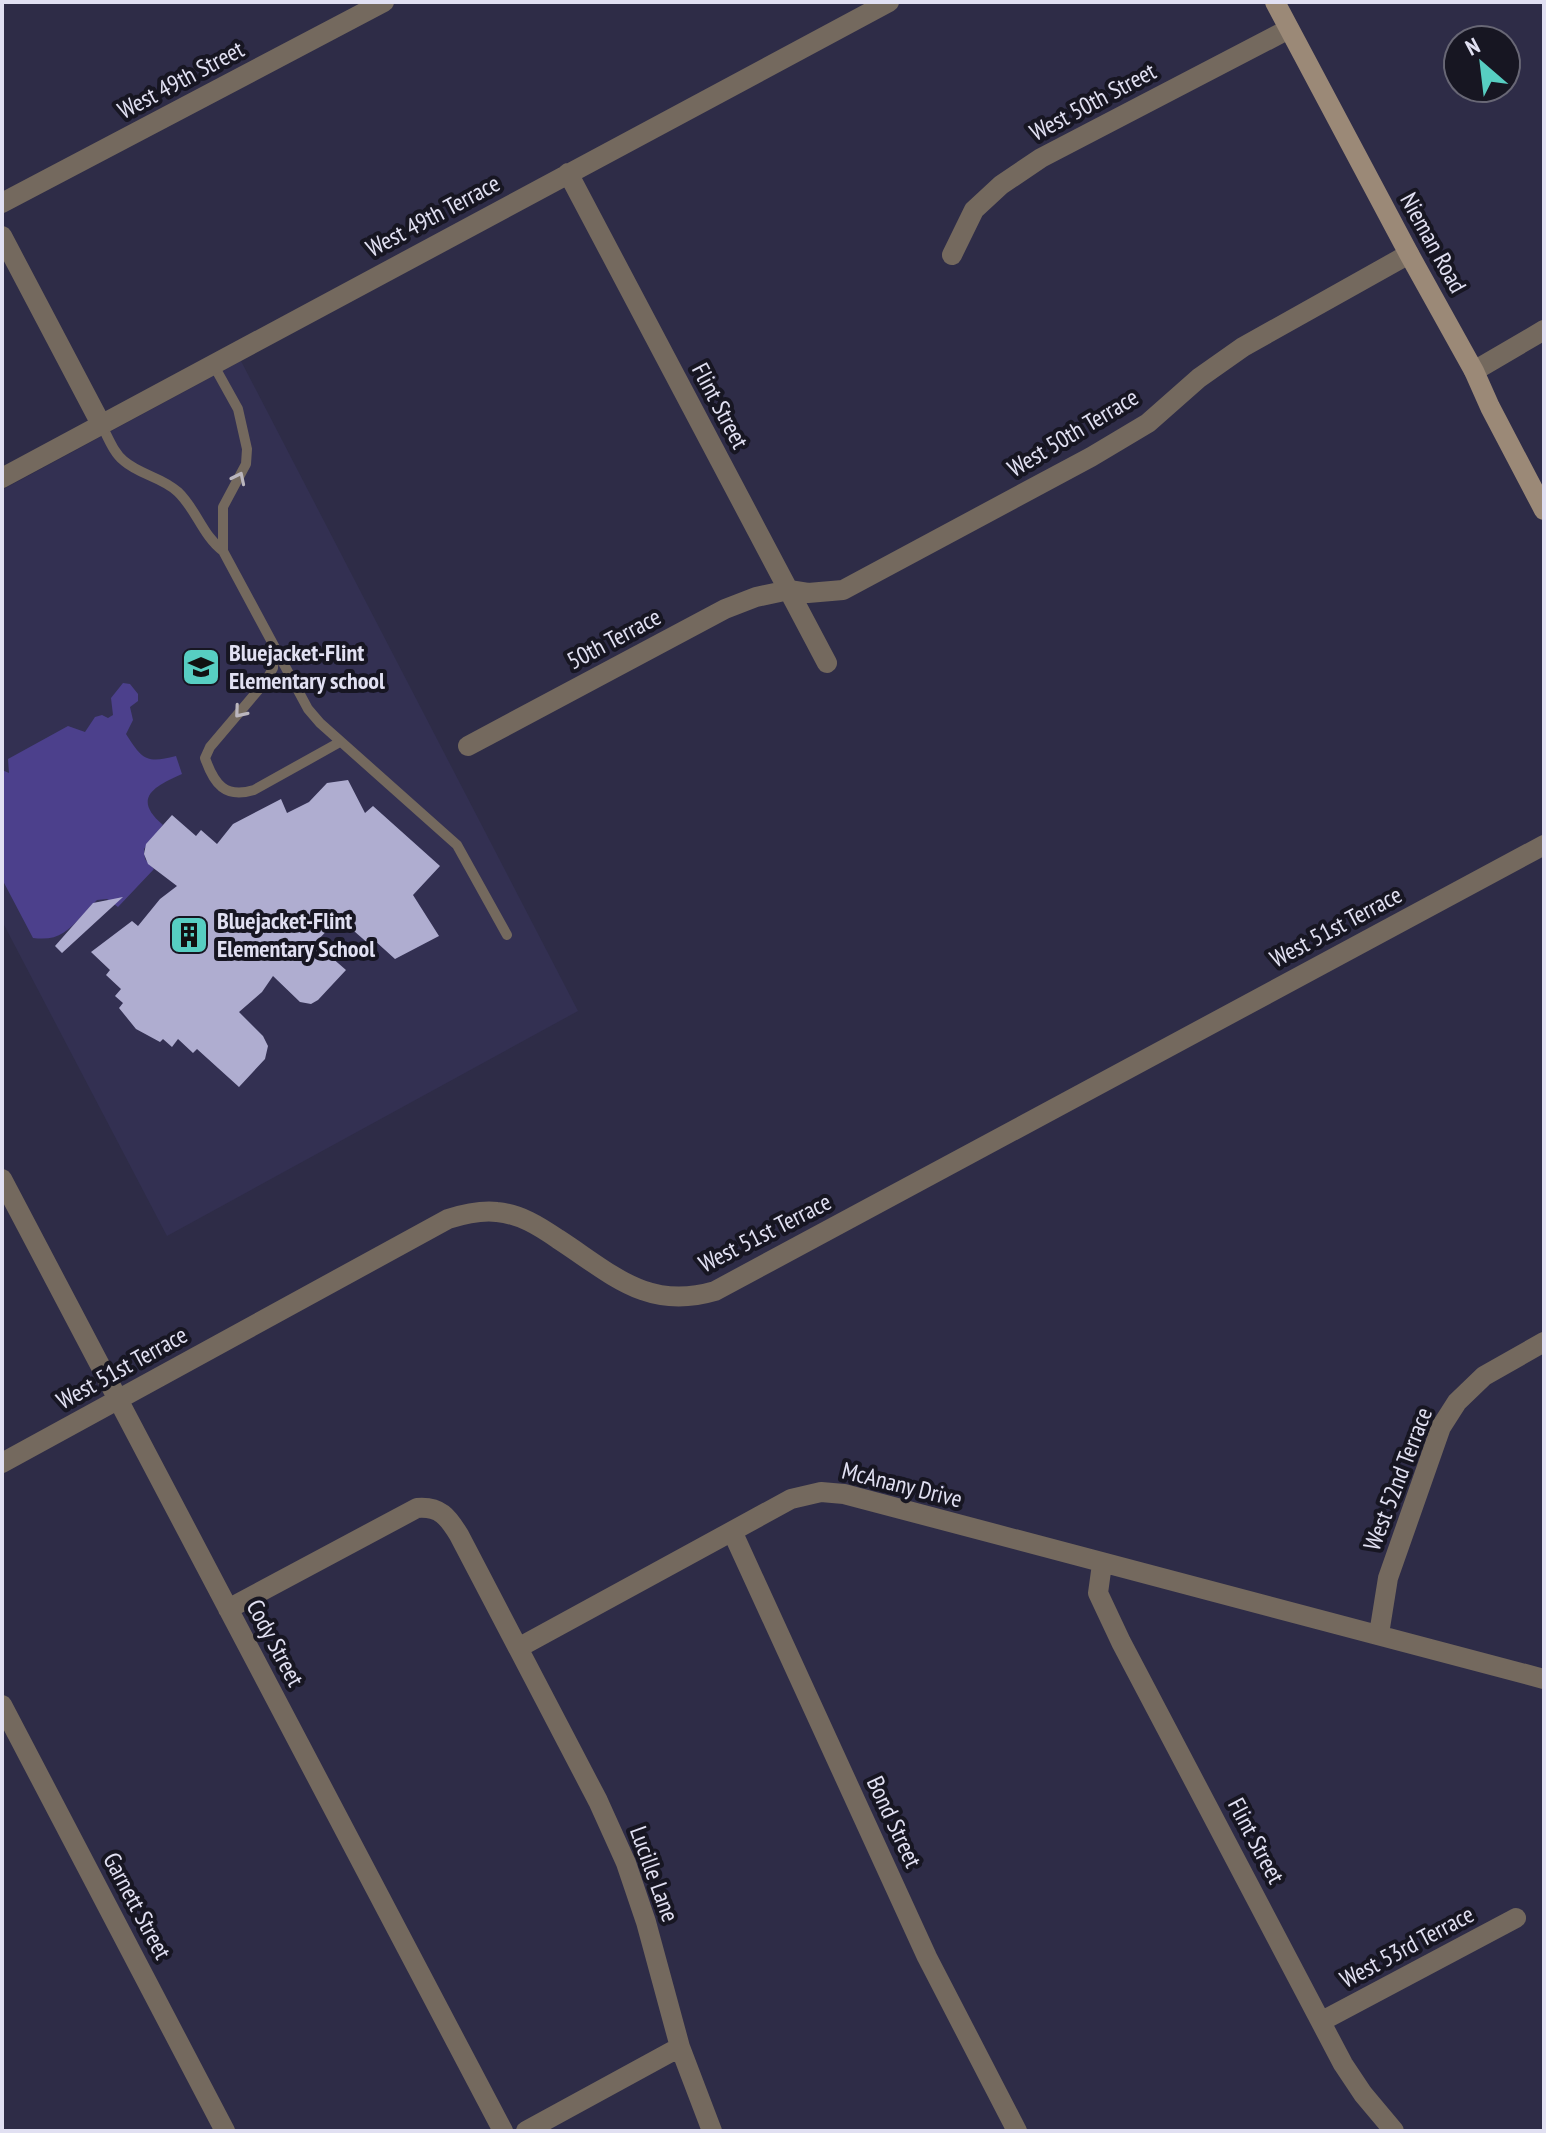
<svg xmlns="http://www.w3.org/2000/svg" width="1546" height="2133" viewBox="0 0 1546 2133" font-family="'PT Sans Narrow',sans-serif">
<rect width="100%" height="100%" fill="#2e2c47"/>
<path fill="#333052" d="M241 361 578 1011 167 1236 2 921V490Z"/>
<path fill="#4c408c" d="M123 683 130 684 138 694V701L130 707 133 720 126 734C142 759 146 764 176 756L182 774C155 786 131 798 163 825L144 849 145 859 154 869 118 907 107 899 97 900 87 910 89 912 85 917 82 916C66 933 57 941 33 938L2 879V770L9 773 8 759 68 726 85 732 95 717 102 715 108 718 113 715 111 698Z"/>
<path fill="#afadd0" d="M348 780 365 813 373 806 440 866 413 895 439 936 395 959 374 940 370 945 339 918 315 943 346 970 318 1000 311 1004 300 1002 273 976 262 992 239 1012 263 1036 268 1046 265 1059 239 1087 197 1049 193 1053 178 1039 172 1047 163 1039 160 1042 136 1029 119 1008 123 1003 115 996 121 989 106 975 110 970 91 952 132 921 138 926 160 899 177 886 148 864 144 854 146 844 172 815 196 836 201 830 217 844 233 824 281 799 287 813 309 802 327 783Z
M123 897 62 953 55 946 93 903Z"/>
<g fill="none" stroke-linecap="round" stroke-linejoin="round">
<path stroke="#74695e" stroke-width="10" d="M213 364 238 409 247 449 246 464 223 507V551
M101 424C108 437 113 452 124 461 140 475 162 477 178 492 196 509 203 536 223 551L308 709 320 723 457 845 507 935
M274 647 273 668 266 681 210 747 205 758C214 784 225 799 254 790L340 742"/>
<path stroke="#74695e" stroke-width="20" d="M568 173 827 663
M2 203 384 2
M2 236 101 424
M952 255 974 210 1001 185 1041 158 1289 29
M1474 371 1544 330
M2 478 889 2
M468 746 725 609 756 597 789 590 808 593 843 590 1091 457 1148 423 1199 378 1243 347 1409 254
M2 1179 503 2131
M2 1463 448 1219C464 1214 480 1210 497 1212 520 1214 539 1226 558 1239 612 1274 647 1311 715 1291L1544 845
M732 1531 927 1957 1017 2131
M1102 1564 1098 1593 1121 1642 1343 2064 1363 2094 1394 2131
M228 1609 417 1508C440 1506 448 1517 459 1535L598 1801 626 1863 646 1922 680 2047 712 2131
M1379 1634 1388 1578 1441 1427 1457 1402 1484 1376 1544 1342
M518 1648 791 1499 821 1492 844 1494 1544 1679
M2 1705 225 2131
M1322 2021 1516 1918
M526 2131 680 2047"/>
<path stroke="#9b8977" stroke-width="20" d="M1275 2 1409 254 1474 371 1490 407 1544 510"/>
</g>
<defs><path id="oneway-chevron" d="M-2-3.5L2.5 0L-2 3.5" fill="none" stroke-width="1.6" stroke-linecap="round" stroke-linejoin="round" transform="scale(2)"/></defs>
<g stroke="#bbb6be">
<use href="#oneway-chevron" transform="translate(239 478) rotate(-64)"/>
<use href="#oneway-chevron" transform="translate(240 712) rotate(130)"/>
</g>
<defs>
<g id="school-square" transform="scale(2)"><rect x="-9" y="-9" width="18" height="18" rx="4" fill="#57cec2" stroke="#171622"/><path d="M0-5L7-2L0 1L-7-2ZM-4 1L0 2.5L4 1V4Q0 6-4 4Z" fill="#111"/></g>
<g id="building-square" transform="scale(2)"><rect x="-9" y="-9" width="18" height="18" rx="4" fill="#57cec2" stroke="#171622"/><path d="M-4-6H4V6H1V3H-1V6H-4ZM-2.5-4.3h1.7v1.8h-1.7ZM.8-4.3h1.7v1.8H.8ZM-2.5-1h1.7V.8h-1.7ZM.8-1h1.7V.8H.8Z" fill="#111"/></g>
</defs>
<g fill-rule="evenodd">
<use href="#school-square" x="201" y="667"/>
<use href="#building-square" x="189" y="935"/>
</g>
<g text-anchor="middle" stroke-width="8" stroke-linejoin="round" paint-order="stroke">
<g font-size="24" fill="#e1e0f2" stroke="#171622">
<text transform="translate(181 80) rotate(-28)" y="8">West 49th Street</text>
<text transform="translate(1093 102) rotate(-28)" y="8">West 50th Street</text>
<text transform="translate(433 216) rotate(-28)" y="8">West 49th Terrace</text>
<text transform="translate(1433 243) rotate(61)" y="8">Nieman Road</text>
<text transform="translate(720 406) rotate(62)" y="8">Flint Street</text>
<text transform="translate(1073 433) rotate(-31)" y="8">West 50th Terrace</text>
<text transform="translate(614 639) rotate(-28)" y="8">50th Terrace</text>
<text transform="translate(1336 927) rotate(-28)" y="8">West 51st Terrace</text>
<text transform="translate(765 1233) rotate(-27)" y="8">West 51st Terrace</text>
<text transform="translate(122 1368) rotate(-29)" y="8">West 51st Terrace</text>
<text transform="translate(1398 1479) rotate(-69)" y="8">West 52nd Terrace</text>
<text transform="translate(902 1485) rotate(14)" y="8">McAnany Drive</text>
<text transform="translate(275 1643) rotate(62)" y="8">Cody Street</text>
<text transform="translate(894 1822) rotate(65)" y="8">Bond Street</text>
<text transform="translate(1256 1841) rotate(62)" y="8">Flint Street</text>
<text transform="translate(654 1874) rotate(70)" y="8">Lucille Lane</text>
<text transform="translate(137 1906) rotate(62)" y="8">Garnett Street</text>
<text transform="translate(1407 1947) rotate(-28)" y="8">West 53rd Terrace</text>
</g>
<g font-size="24" font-weight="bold" fill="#e1e0f2" stroke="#171622" text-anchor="start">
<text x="229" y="661">Bluejacket-Flint<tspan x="229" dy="28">Elementary school</tspan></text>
<text x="217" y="929">Bluejacket-Flint<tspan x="217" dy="28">Elementary School</tspan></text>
</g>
</g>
<rect width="1546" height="2133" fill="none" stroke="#e1e0f2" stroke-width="8"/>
<g transform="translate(1482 64) rotate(332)"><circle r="38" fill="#171622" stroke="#686775" stroke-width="2"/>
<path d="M0-6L14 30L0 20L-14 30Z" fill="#57cec2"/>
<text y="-12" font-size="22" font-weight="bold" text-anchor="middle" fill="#e1e0f2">N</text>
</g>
</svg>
